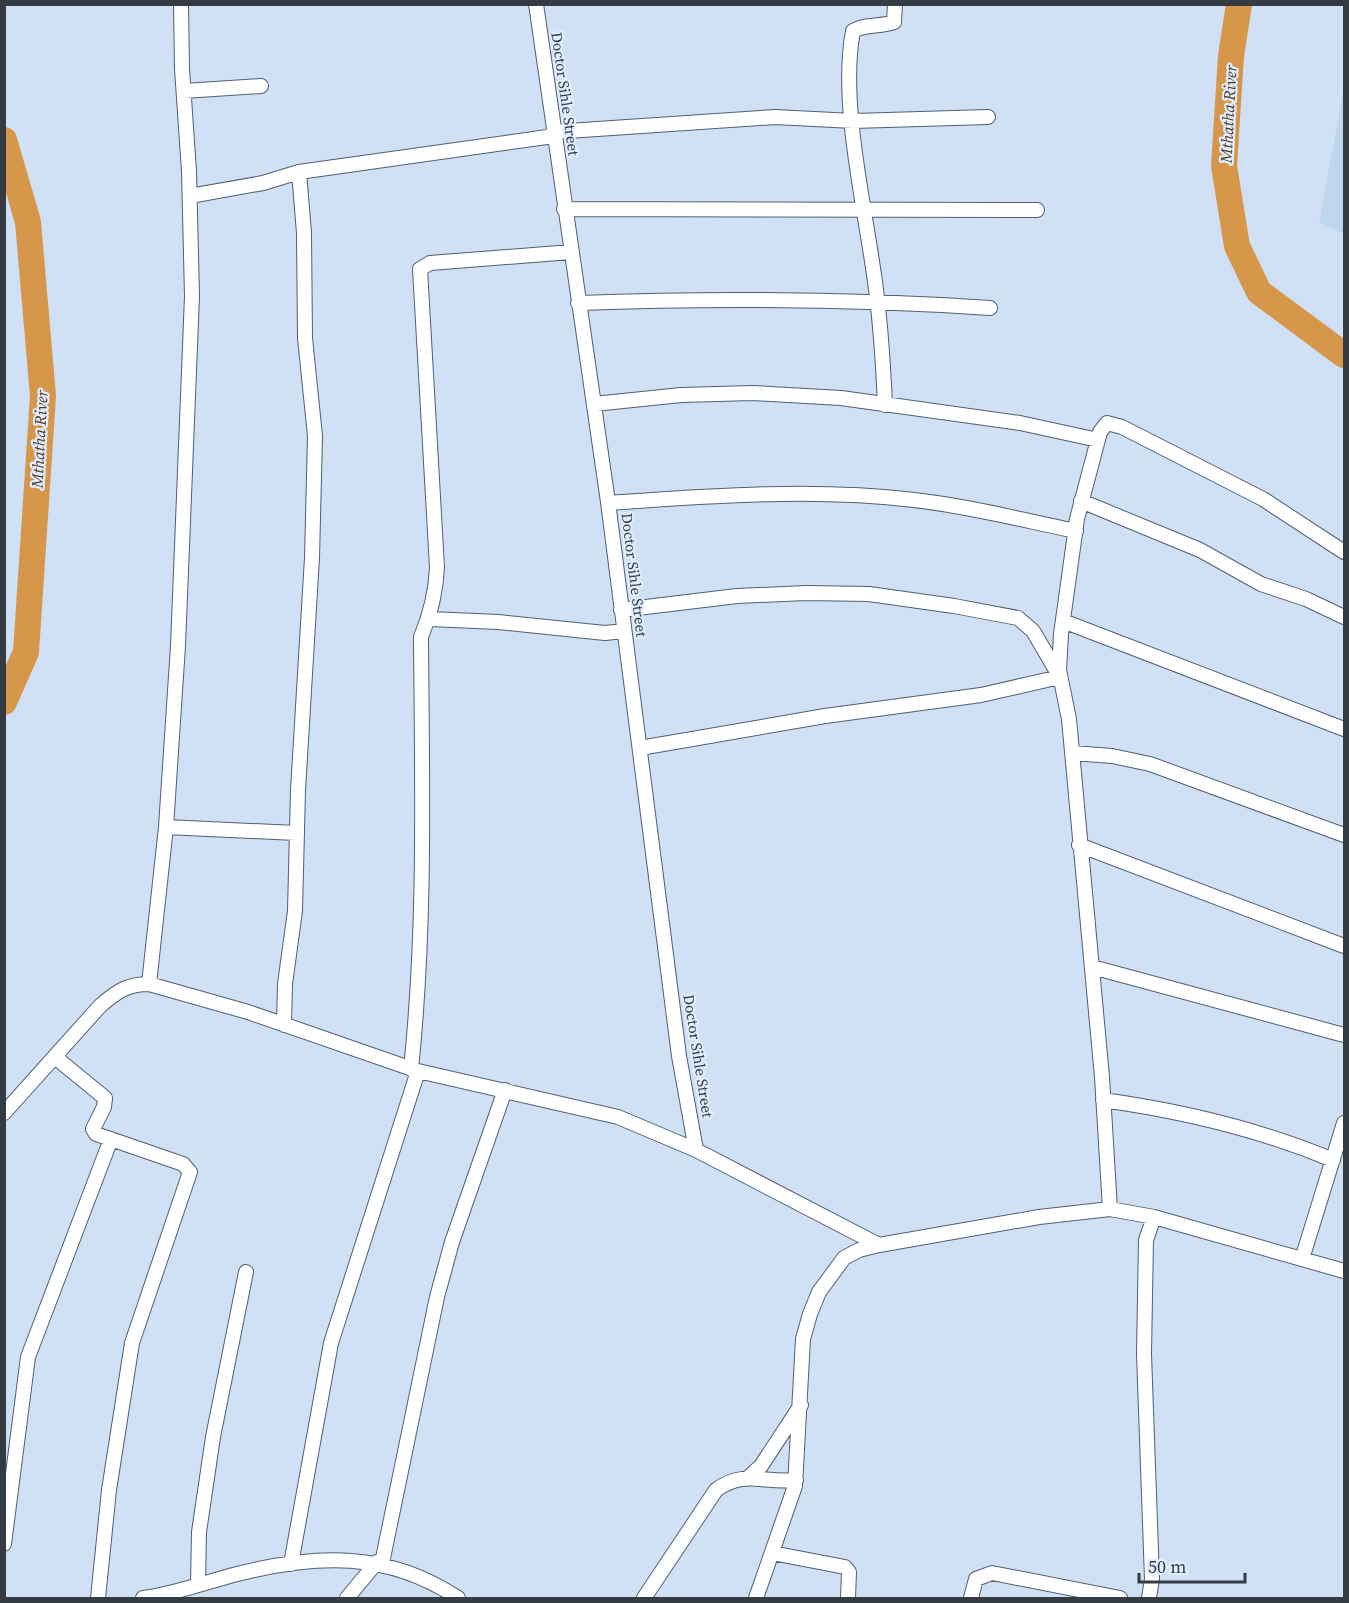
<svg xmlns="http://www.w3.org/2000/svg" width="1349" height="1603" viewBox="0 0 1349 1603" font-family="'Source Serif 4',serif">
<rect width="100%" height="100%" fill="#d0e1f6"/>
<path fill="#bfd6ef" d="M1344 87V234L1319 222Z"/>
<g fill="none" stroke-linecap="round" stroke-linejoin="round">
<path stroke="#d6974b" stroke-width="26" d="M1239 4 1231 56 1224 166 1237 246 1259 292 1344 355
M4 140 28 222 43 396 26 652 4 702"/>
<g stroke="#505f71" stroke-width="16">
<path id="street" d="M536 4 608 502 679 1056 696 1150
M184 91 261 86
M553 132 775 117 853 121 988 117
M190 196 263 183 299 172 554 136
M564 209 1037 210
M578 303C716 298 853 299 990 308
M594 404 681 395 753 393 841 398 1020 423 1098 440
M885 405C883 359 880 313 873 268 863 198 840 99 853 31 863 24 881 27 894 22L895 4
M1081 501 1200 550 1261 584 1306 599 1344 617
M608 503C710 496 812 488 914 500 968 506 1022 520 1076 531
M621 610 737 596 806 593 869 594 954 606 1018 618 1033 631 1060 677 981 695 825 716 640 748
M430 619 498 622 605 633 624 631
M1063 621 1344 729
M1072 753 1112 756 1150 764 1344 835
M166 827 296 833
M1079 845 1344 946
M1092 967 1344 1035
M149 984 166 827 178 646 192 296 189 171 182 69 181 4
M284 1025 285 984 295 911 298 790 312 558 315 436 305 338 304 233 299 172
M55 1057 105 1098 104 1107 93 1129 96 1134 183 1164 190 1172 132 1343 109 1490 98 1598
M411 1069C426 925 422 781 421 637 431 613 436 593 437 567L420 269 430 263 571 252
M1103 1100C1182 1111 1259 1129 1333 1160
M4 1113 100 1006C116 992 127 984 149 984L248 1012 418 1071 618 1117 696 1150 879 1245
M1110 1209 1102 1077 1069 719 1059 670 1061 634 1077 519 1100 432 1107 423 1122 427 1263 499 1344 552
M1302 1259 1344 1123
M748 1478 761 1466 801 1405
M4 1544 28 1357 111 1139
M772 1553 845 1567 849 1572 848 1598
M382 1563 437 1297 452 1242 505 1090
M291 1564 331 1343 418 1071
M198 1585 199 1532 213 1437 246 1272
M143 1598C175 1594 206 1582 237 1574 317 1554 387 1551 458 1598
M347 1598 377 1562
M644 1598 716 1490C744 1469 765 1484 796 1480
M756 1598 795 1486 803 1339 810 1314 819 1292 844 1258 859 1250 879 1245 1039 1217 1110 1209 1154 1217 1344 1271
M971 1598 976 1579 992 1573 1120 1598
M1149 1598 1152 1579 1144 1354 1146 1240 1154 1217"/>
</g>
<use href="#street" stroke="#fff" stroke-width="14"/>
</g>
<g text-anchor="middle" stroke-width="4.5" stroke-linejoin="round" paint-order="stroke">
<g font-size="15" fill="#343b43" stroke="#e0eeff">
<text transform="translate(565 94) rotate(82)" y="5">Doctor Sihle Street</text>
<text transform="translate(634 575) rotate(83)" y="5">Doctor Sihle Street</text>
<text transform="translate(698 1056) rotate(81)" y="5">Doctor Sihle Street</text>
</g>
<g font-size="16" font-style="italic" fill="#523718" stroke="#e0eeff">
<text transform="translate(1228 114) rotate(-87)" y="6">Mthatha River</text>
<text transform="translate(39 439) rotate(-87)" y="6">Mthatha River</text>
</g>
</g>
<rect width="1349" height="1603" fill="none" stroke="#343b43" stroke-width="12"/>
<path d="M1139 1573v9h106v-9" fill="none" stroke="#343b43" stroke-width="3"/>
<text x="1148" y="1573" font-size="18" fill="#343b43" stroke="#e0eeff" stroke-width="4.5" paint-order="stroke">50 m</text>
</svg>
